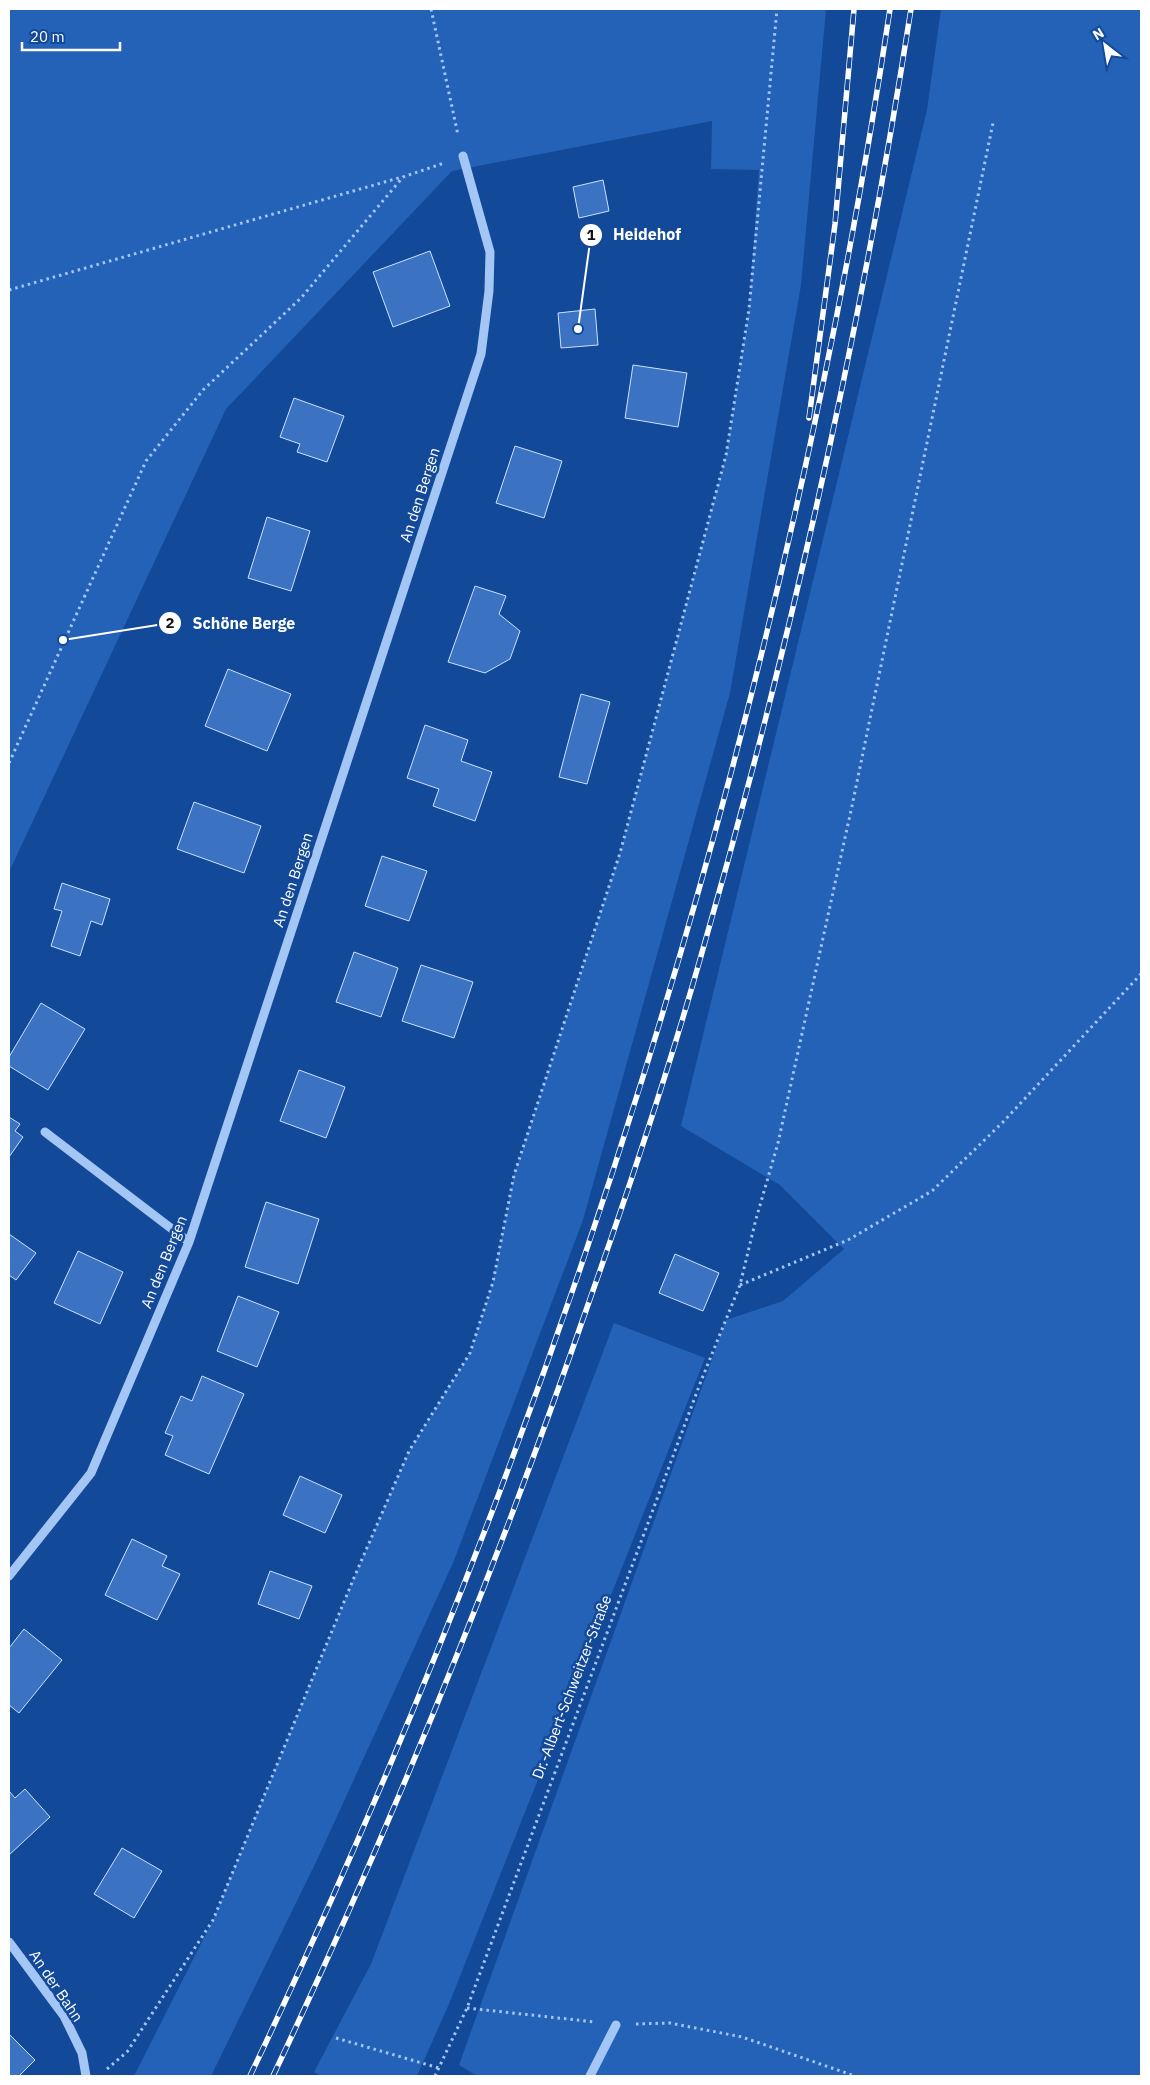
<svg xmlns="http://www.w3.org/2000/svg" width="1150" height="2085" viewBox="0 0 1150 2085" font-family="'IBM Plex Sans',sans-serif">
<rect width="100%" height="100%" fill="#124999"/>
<path fill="#2462b7" d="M9 9H826L801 285 730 693 583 1220 453 1563 317 1860 211 2076H134L213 1920 353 1580 409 1451 470 1353 493 1282 514 1175 620 853 726 455 749 309 759 170 711 169 712 121 452 171 226 409 9 872Z
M941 9H1141V2076H477L459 2065 726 1320 783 1301 844 1249 780 1185 681 1126 927 110Z
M614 1323 705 1358 449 2004 417 2076H321L314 2072 371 1964Z"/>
<path fill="#3b72c1" stroke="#cce1fd" d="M603 180 609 211 579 218 573 187Z
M430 251 450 306 393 327 373 272Z
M595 309 598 345 561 348 558 313Z
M633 365 687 373 678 427 625 418Z
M294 398 344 416 327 462 297 452 300 444 280 437Z
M515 446 562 461 544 518 496 503Z
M267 517 310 531 291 591 248 578Z
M475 586 506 596 499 614 520 631 510 659 485 673 448 662Z
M228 669 291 694 267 751 205 726Z
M581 694 610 702 587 784 559 777Z
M425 725 468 740 461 761 492 772 475 821 433 806 439 789 407 778Z
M194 802 261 826 244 873 177 849Z
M382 856 427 871 409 921 365 906Z
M62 883 110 899 102 925 91 921 80 956 51 946 62 911 54 909Z
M354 952 398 968 381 1017 336 1002Z
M421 965 473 982 454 1038 402 1021Z
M41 1003 85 1029 48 1090 9 1066V1057Z
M299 1070 345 1087 326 1138 280 1121Z
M9 1117 20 1124 15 1131 23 1137 9 1157Z
M266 1202 319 1219 298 1284 245 1267Z
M9 1234 36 1253 16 1280 9 1275Z
M78 1251 123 1272 100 1324 54 1303Z
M675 1254 719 1273 703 1311 659 1293Z
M238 1296 279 1312 257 1367 217 1351Z
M202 1376 244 1394 209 1474 165 1455 173 1436 165 1433 181 1396 192 1401Z
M300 1476 342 1495 325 1533 283 1515Z
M132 1539 167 1556 162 1566 180 1574 157 1620 105 1595Z
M270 1571 312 1586 299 1619 258 1604Z
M24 1629 62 1660 19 1713 9 1705V1648Z
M25 1789 50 1817 9 1855V1791L15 1798Z
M122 1848 162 1871 134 1918 94 1894Z
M9 2034 35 2060 19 2076H9Z"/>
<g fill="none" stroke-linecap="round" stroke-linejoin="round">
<path stroke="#a4c6f4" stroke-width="3" stroke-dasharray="2.5 4" stroke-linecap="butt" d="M431 9 458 135
M9 290 402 177
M9 763 146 461 203 390 301 298 403 177 444 163
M740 1285 848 1240 932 1191 1003 1122 1141 974
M467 2008 595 2022
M636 2024 670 2023 742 2037 855 2076
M336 2038 439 2068
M107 2069 127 2052 213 1920 353 1580 409 1451 470 1353 493 1282 514 1175 620 853 726 455 749 309 777 9
M435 2076 467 2008 701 1381 740 1285 756 1219 778 1143 852 806 993 123"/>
<path stroke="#a4c6f4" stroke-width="9" d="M45 1132 189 1242
M9 1576 91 1473 189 1242 481 354 489 291 490 252 463 156
M9 1942 64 2016 82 2053 86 2076
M590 2076 616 2025"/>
<g stroke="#fff" stroke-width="5.5">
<path id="rail" d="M809 418 835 224 854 9
M250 2076C562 1422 782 725 890 9
M273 2076C393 1823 498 1564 590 1299 630 1186 668 1072 701 956 791 645 861 329 911 9"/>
</g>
<use href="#rail" stroke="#124999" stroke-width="4" stroke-dasharray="11" stroke-linecap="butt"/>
</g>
<g text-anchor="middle" stroke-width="5" stroke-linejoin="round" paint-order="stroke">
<g font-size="15" fill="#fff" stroke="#124999">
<text transform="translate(420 495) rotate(-72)" y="5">An den Bergen</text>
<text transform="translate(293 880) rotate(-72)" y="5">An den Bergen</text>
<text transform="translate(164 1262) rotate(-68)" y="5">An den Bergen</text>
<text transform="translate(572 1687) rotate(-69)" y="5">Dr.-Albert-Schweitzer-Straße</text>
<text transform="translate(56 1986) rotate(56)" y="5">An der Bahn</text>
</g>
</g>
<path fill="none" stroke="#fff" stroke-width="2" d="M578 329L591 235M63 640L170 623"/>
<g fill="#fff" stroke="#124999" stroke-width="2">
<circle cx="578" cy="329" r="5"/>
<circle cx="63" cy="640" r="5"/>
<circle cx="591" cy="235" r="12"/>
<circle cx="170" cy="623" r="12"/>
</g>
<g font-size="15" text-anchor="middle" font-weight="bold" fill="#111">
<text x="591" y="240">1</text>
<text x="170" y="628">2</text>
</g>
<g font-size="16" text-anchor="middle" font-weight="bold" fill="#fff" stroke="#124999" stroke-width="5" stroke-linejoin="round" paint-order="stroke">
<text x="647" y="240">Heidehof</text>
<text x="244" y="629">Schöne Berge</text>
</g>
<rect width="1150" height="2085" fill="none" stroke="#ffffff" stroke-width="20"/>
<g transform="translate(1105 45) rotate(329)" stroke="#124999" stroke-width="4" paint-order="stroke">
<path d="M0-4L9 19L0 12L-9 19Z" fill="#ffffff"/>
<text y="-8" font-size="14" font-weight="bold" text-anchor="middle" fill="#ffffff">N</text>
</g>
<path d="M22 42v8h98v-8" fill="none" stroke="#ffffff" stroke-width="2.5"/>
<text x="30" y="42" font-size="15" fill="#ffffff" stroke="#124999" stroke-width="4" paint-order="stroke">20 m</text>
</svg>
